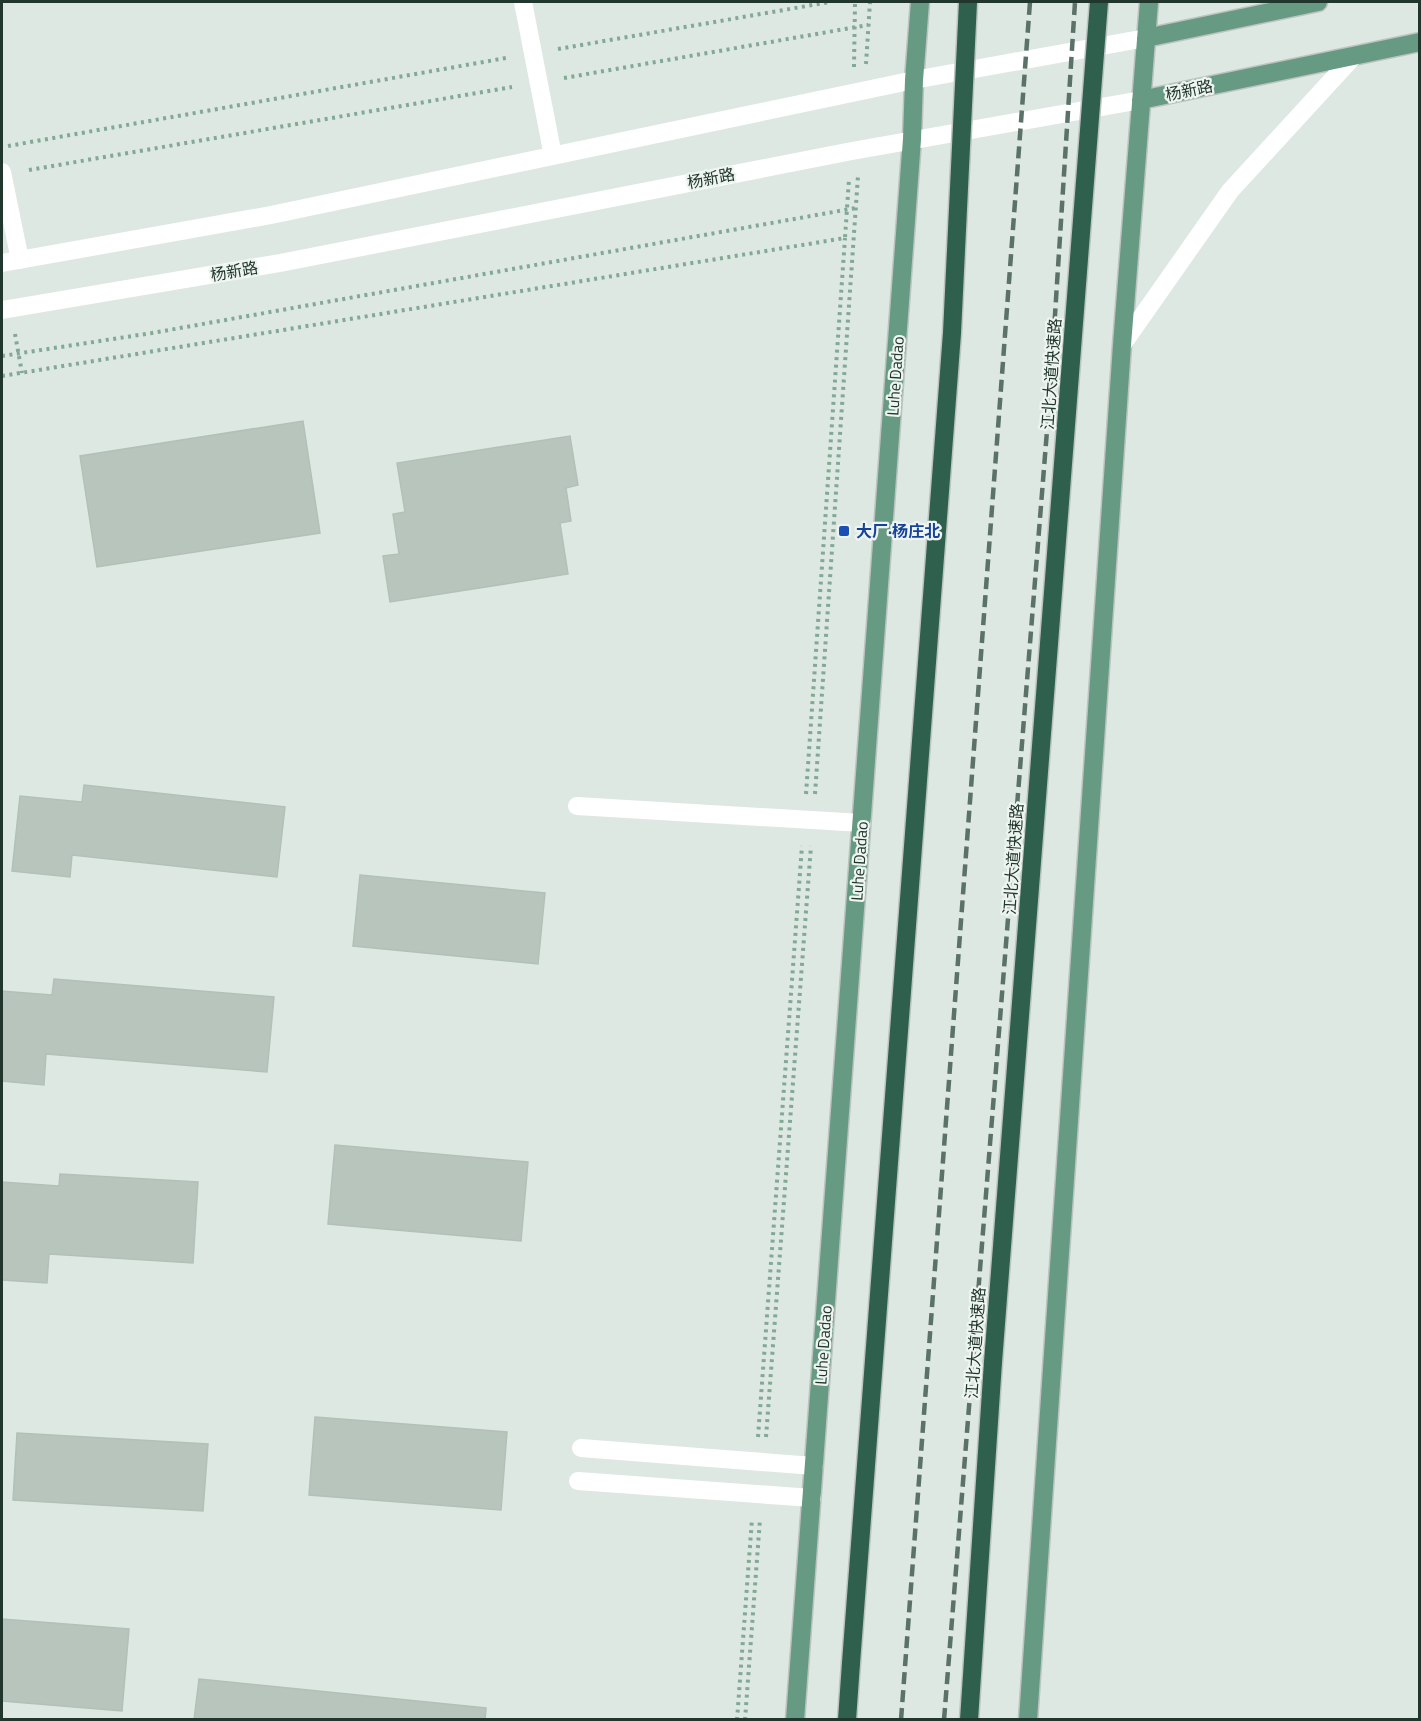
<svg xmlns="http://www.w3.org/2000/svg" width="1421" height="1721" viewBox="0 0 1421 1721" font-family="'Titillium Web','Noto Sans SC',sans-serif">
<rect width="100%" height="100%" fill="#dee8e2"/>
<path fill="#b7c5bd" stroke="#b1c1b8" stroke-width="1.5" d="M303 421 320 533 97 567 80 456Z
M570 436 578 485 566 488 571 521 560 523 568 574 390 602 383 556 399 554 393 514 405 512 397 463Z
M84 785 285 807 277 877 72 855 70 877 12 871 20 796 82 802Z
M360 875 545 893 538 964 353 946Z
M54 979 274 997 267 1072 46 1054 44 1085 2 1081V991L52 995Z
M335 1145 528 1162 521 1241 328 1224Z
M60 1174 198 1182 193 1263 49 1254 47 1283 2 1280V1182L59 1186Z
M315 1417 507 1432 501 1510 309 1495Z
M17 1433 208 1444 203 1511 13 1500Z
M2 1619 129 1629 122 1711 2 1701Z
M199 1679 486 1708 485 1720H194Z"/>
<g fill="none" stroke-linecap="round" stroke-linejoin="round">
<g stroke="#bcc3c0" stroke-width="21">
<path id="major" d="M1146 38 1318 2
M1141 100 1420 42
M795 1720 912 139 914 80 920 2
M1028 1720 1122 345 1149 2"/>
</g>
<g stroke="#bcc3c0" stroke-width="21">
<path id="highway" d="M847 1720 851 1663
M969 1720 993 1362"/>
</g>
<path stroke="#81a995" stroke-width="4" stroke-dasharray="3 4.5" stroke-linecap="butt" d="M558 49 830 2
M866 64 870 2
M854 67 855 2
M564 78 868 25
M8 146 506 58
M29 170 512 87
M15 334 22 373
M2 356 152 333 856 208
M2 376 845 238 849 179
M806 794 845 238
M815 794 858 176
M758 1437 802 846
M766 1437 811 846
M737 1720 752 1519
M745 1720 760 1519"/>
<path stroke="#fff" stroke-width="18" d="M523 2 553 156
M2 172 20 260
M2 263 271 215 914 80 1146 38
M2 310 280 263 852 151 1141 100
M1122 345 1230 191 1354 56
M577 806 862 823
M581 1448 814 1466
M578 1481 812 1498"/>
<use href="#major" stroke="#669a83" stroke-width="18"/>
<use href="#highway" stroke="#2f604d" stroke-width="18"/>
<path stroke="#5b7268" stroke-width="4.5" stroke-dasharray="12 6" stroke-linecap="butt" d="M901 1720 1030 2
M944 1720 1050 393 1075 2"/>
<g stroke="#bcc3c0" stroke-width="21" stroke-linecap="butt">
<path id="highway-bridge" d="M993 1362 1099 2
M851 1663 952 333 968 2"/>
</g>
<use href="#highway-bridge" stroke="#2f604d" stroke-width="18"/>
</g>
<rect fill="#1a4fb4" stroke="#eef5f0" stroke-width="2" x="838" y="525" width="12" height="12" rx="3"/>
<g text-anchor="middle" stroke-width="4.5" stroke-linejoin="round" paint-order="stroke">
<g font-size="16" fill="#21362d" stroke="#eef5f0">
<text transform="translate(1189 90) rotate(-12)" y="6">杨新路</text>
<text transform="translate(711 178) rotate(-11)" y="6">杨新路</text>
<text transform="translate(234 271) rotate(-10)" y="6">杨新路</text>
<text transform="translate(1051 374) rotate(-86)" y="6">江北大道快速路</text>
<text transform="translate(895 376) rotate(-86)" y="6">Luhe Dadao</text>
<text transform="translate(1013 859) rotate(-86)" y="6">江北大道快速路</text>
<text transform="translate(859 861) rotate(-86)" y="6">Luhe Dadao</text>
<text transform="translate(975 1343) rotate(-86)" y="6">江北大道快速路</text>
<text transform="translate(823 1345) rotate(-86)" y="6">Luhe Dadao</text>
</g>
<g font-size="16" font-weight="bold" fill="#164399" stroke="#eef5f0" text-anchor="start">
<text x="856" y="537">大厂·杨庄北</text>
</g>
</g>
<rect width="1421" height="1721" fill="none" stroke="#21362d" stroke-width="6"/>
</svg>
